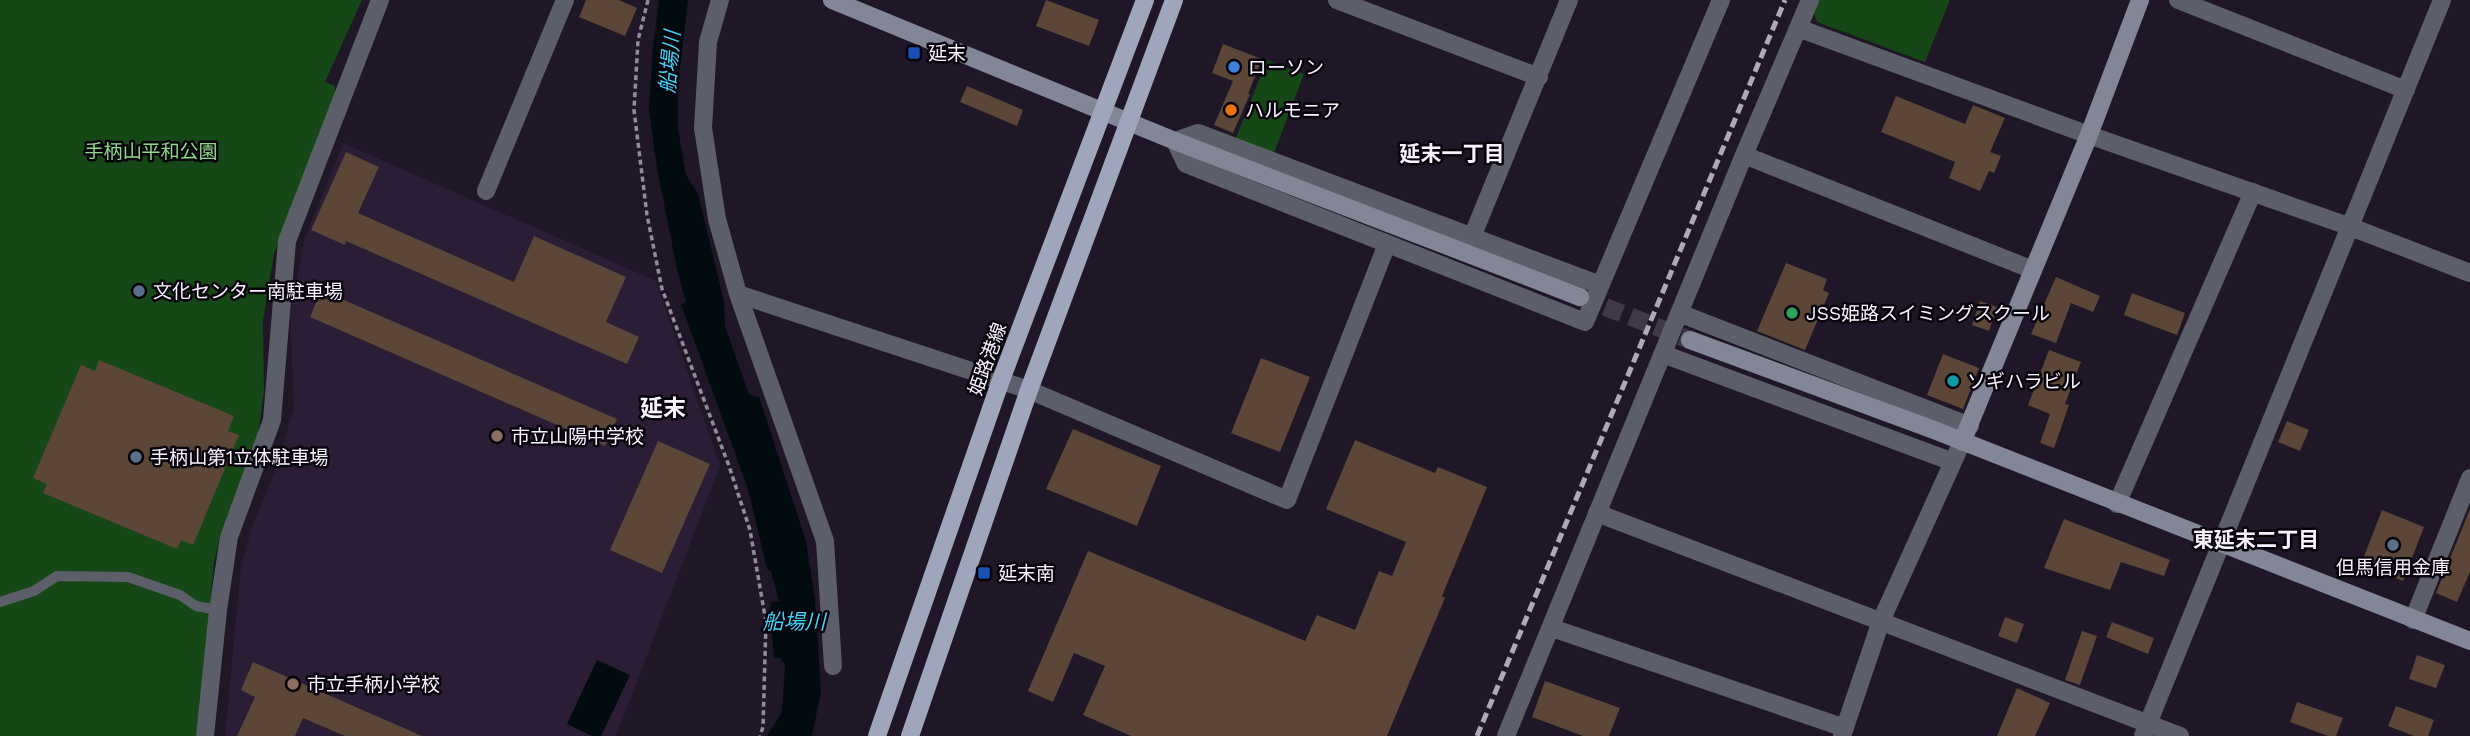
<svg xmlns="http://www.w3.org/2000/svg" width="2470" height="736" viewBox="0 0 2470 736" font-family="'Work Sans','Noto Sans JP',sans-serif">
<rect width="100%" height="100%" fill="#1f1628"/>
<path fill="#2a1d35" d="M343 143 656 281 720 466 616 736H225L241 567 252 526 275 472 294 407 290 313 304 241Z"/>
<path fill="#164716" d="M0 0H362L325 82 335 86V95L274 254 263 321 264 392 258 435 221 532 214 563 196 736H0Z
M1818 0H1950L1925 62 1817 22 1813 10Z
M1267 60 1304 74 1274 153 1236 138Z"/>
<path fill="#020b0f" d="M659 0H688L678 85V129L686 175 698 194 724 302 725 326 749 395 759 397 806 541 815 600 821 691 812 736H767L782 712 785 665 780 658H774L770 609 771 602 779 601 771 571 767 569 748 489 681 304 686 303 677 269 657 168 649 109 653 47Z
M597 660 630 675 601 736H592L567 724Z"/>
<path fill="#5b4637" d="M586 0H619L637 8 625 36 579 17Z
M1046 0 1099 20 1089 46 1036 26Z
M1223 44 1262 59 1248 94H1250L1233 133 1214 125 1233 81 1212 73Z
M967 86 1023 110 1017 126 960 102Z
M1896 96 1965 124 1973 105 2005 118 1990 152 2001 156 1994 173 1989 171 1980 191 1949 178 1955 162 1881 132Z
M346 152 379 167 358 213 514 282 534 236 626 277 606 322 639 337 627 364 346 241 345 245 311 230Z
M1786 263 1827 279 1823 290 1829 293 1805 350 1757 331Z
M2056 277 2100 296 2093 312 2071 303 2056 343 2031 334Z
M321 290 617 419 605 446 310 317Z
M2132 293 2185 313 2177 335 2124 315Z
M1980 301 1997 307 1989 331 1972 325Z
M2049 350 2081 362 2065 404 2069 405 2054 448 2040 443 2050 414 2028 405Z
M1943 354 1979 368 1963 409 1927 395Z
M1261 358 1310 377 1280 452 1231 433Z
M99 360 234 416 228 431 239 435 193 545 181 540 177 549 43 493 47 484 33 478 81 365 95 371Z
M2287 421 2309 430 2300 451 2278 442Z
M1073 429 1161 466 1137 526 1046 489Z
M1355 440 1435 473 1438 467 1487 487 1442 596 1445 598 1387 736H1131L1083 715 1105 666 1074 653 1053 702 1028 691 1088 551 1305 641 1317 615 1355 630 1379 571 1392 576 1406 542 1326 509Z
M658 441 710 464 662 573 610 550Z
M2470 509V572L2457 602 2436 593Z
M2382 510 2424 527 2403 581 2361 564Z
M2064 519 2170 560 2164 576 2121 562 2110 590 2044 568Z
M2005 617 2024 624 2017 643 1998 636Z
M2112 622 2154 638 2148 654 2106 637Z
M2082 631 2097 636 2080 685 2065 680Z
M2417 655 2445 665 2436 688 2409 679Z
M253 662 422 736H345L303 718 295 736H237L255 697 241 690Z
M1545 681 1620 708 1609 736H1583L1532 717Z
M2017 688 2050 703 2035 736H1997Z
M2297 702 2343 718 2336 736H2328L2290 722Z
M2396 706 2434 720 2428 736H2414L2388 726Z"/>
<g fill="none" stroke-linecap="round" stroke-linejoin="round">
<path stroke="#403748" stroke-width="18" stroke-dasharray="18 9" stroke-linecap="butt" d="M1580 297 1690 340"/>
<path stroke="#938b9b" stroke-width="3.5" stroke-dasharray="5 3.5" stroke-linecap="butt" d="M648 0 638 40 634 110 647 215 662 289 729 466 750 530 766 622 763 727 760 736"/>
<path stroke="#5c5f69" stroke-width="10" d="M0 602 34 591 57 576 128 577 180 595 196 606 218 610"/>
<path stroke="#5c5f69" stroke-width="18" d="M720 0 708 42 703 128 717 219 738 294 825 541 833 666
M1337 0 1539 77
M2178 0 2406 90
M1798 28 2089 135 2351 227 2470 273
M1744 155 2033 270
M486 191 565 0
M1472 237 1569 0
M1600 285 1198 133 1175 141 1186 164 1585 322 1721 0
M738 294 1029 390 1287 500 1387 244
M1679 313 1970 426
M1663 354 1953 462
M2117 504 2253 192
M1597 513 2180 736
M2413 620 2470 478
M1552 628 1845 728
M205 736 218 610 229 537 272 420 287 241 380 0
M1506 736 1744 155 1810 0
M1842 736 1881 621 1962 442
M2143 736 2442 0"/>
<path stroke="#828697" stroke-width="18" d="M832 0 1175 141 1580 297
M1690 340 1934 430 2470 641
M1962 442 2089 135 2140 0"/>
<path stroke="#9fa5ba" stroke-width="18" d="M877 736 1001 380 1145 0
M910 736 1029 390 1174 0"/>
<path stroke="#afa8b7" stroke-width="5" stroke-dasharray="10 5" stroke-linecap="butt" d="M1477 736 1785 0"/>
</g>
<g fill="#1a4fb4" stroke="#07040b" stroke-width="2.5">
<rect x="907" y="46" width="14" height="14" rx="3.5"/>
<rect x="977" y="566" width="14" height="14" rx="3.5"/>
</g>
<circle fill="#3f7fe0" stroke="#07040b" stroke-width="2.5" cx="1234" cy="67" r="7"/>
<circle fill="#e8710a" stroke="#07040b" stroke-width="2.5" cx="1231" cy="110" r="7"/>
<g fill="#5c6f8a" stroke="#07040b" stroke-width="2.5">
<circle cx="139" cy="291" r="7"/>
<circle cx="136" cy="457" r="7"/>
<circle cx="2393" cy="545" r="7"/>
</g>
<circle fill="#2e9e5b" stroke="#07040b" stroke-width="2.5" cx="1792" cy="313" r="7"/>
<circle fill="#0f9aa8" stroke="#07040b" stroke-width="2.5" cx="1953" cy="381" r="7"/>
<g fill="#8d6e63" stroke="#07040b" stroke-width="2.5">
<circle cx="497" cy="436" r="7"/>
<circle cx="293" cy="684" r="7"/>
</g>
<g text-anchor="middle" stroke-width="5" stroke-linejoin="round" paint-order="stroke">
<g font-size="19" fill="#f8f1ff" stroke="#07040b" text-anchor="start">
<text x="928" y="60">延末</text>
<text x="1248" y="74">ローソン</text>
<text x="1245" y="117">ハルモニア</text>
<text x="153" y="298">文化センター南駐車場</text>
<text x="1806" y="320">JSS姫路スイミングスクール</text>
<text x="1967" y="388">ソギハラビル</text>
<text x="511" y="443">市立山陽中学校</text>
<text x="150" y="464">手柄山第1立体駐車場</text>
<text x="2393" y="574" text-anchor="middle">但馬信用金庫</text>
<text x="998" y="580">延末南</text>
<text x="307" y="691">市立手柄小学校</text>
</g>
<g font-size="19" fill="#8dd88a" stroke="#07040b">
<text x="151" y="158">手柄山平和公園</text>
</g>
<g font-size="19" fill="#f8f1ff" stroke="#07040b">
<text transform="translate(987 359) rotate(-70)" y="7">姫路港線</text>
</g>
<g font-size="21" font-style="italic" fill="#41d2f8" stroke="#07040b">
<text transform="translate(670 62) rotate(-85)" y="7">船場川</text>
<text x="794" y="629">船場川</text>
</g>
<g font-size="21" font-weight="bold" fill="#f8f1ff" stroke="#07040b">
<text x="1452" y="161">延末一丁目</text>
<text x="2256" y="547">東延末二丁目</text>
</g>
<g font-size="23" font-weight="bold" fill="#f8f1ff" stroke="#07040b">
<text x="663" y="416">延末</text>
</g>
</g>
</svg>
